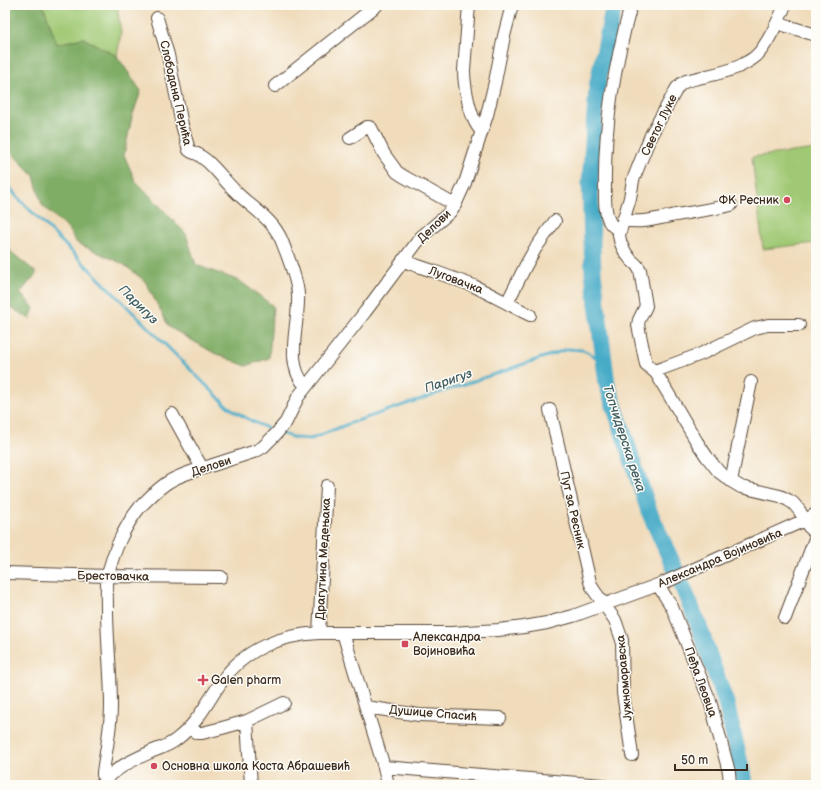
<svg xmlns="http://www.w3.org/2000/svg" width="821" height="790" viewBox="0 0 821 790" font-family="'Balsamiq Sans',sans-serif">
<rect width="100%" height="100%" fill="#fdfcf7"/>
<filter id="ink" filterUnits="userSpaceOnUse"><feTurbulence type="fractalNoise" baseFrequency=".025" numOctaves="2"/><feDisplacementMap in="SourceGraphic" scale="8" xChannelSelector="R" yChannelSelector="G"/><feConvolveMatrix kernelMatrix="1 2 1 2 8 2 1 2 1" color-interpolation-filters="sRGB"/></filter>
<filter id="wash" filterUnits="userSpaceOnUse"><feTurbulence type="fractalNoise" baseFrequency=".012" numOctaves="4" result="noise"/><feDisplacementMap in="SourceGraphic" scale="16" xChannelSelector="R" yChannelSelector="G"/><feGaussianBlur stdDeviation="0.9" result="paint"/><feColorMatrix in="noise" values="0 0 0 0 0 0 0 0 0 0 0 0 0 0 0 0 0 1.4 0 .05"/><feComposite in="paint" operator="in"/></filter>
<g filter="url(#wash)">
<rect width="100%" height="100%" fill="#f0dcbb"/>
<path fill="#a0c975" stroke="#6e7a4a" d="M43 5H117L121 33 117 56 83 38 57 44Z
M816 149V243L763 249 752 157Z"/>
<path fill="#80ad66" stroke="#5e6c42" d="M5 5H43L57 44 83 38 117 56 141 91 132 117 124 155 135 180 186 234 196 265 240 281 273 306 269 358 246 366 214 353 169 327 145 281 123 264 77 243 67 228 42 205 34 176 9 150 10 127 5 126Z
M5 236 11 252 37 273 20 293 34 308 30 319 5 304Z"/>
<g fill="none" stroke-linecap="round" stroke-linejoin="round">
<path stroke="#47abc7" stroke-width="3" d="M5 181 17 197 226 405C242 417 256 424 275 431
M280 433 295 438 311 439 348 424 568 349 583 350 591 354 604 363"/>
<path stroke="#47abc7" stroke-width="17" d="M614 5 597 87 590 183 593 272 607 384 649 511 675 569 697 621 726 703 743 776 744 785"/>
</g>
</g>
<g filter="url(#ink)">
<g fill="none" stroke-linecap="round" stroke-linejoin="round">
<g stroke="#564536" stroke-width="14">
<path id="minor" d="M469 5 464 70C464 85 470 122 482 131
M785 5C780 18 766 47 756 56 752 60 745 63 740 66 723 74 704 76 686 81L681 84 677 88 651 135 633 180 630 198 619 235C620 245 625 253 631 260 635 263 638 266 640 270L646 306 639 320 638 325 639 330 646 364 656 373 697 442 707 457 719 472 731 481 741 487 780 496 788 500 793 503 799 510 809 527 816 533
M157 18 168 55 182 125 189 150C192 153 196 153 199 155 202 157 204 159 207 161 217 170 225 181 234 190 250 207 271 217 281 239 287 254 297 278 298 294 300 321 283 365 306 386
M777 23 816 35
M275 86 377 5
M350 138 367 127H369L371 128 384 154 397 172 403 176 455 205
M624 220C639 224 661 218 676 215 694 212 713 209 731 205
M620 231C616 228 611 226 609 221 604 210 605 197 605 185 604 124 615 63 631 5
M403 260 409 263 433 271 474 286 530 315
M507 303 526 265 535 249 555 221
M655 371 701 354 755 328 768 325H799
M550 410 590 582 593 589 615 620 622 640 623 693 632 755
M172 414 202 468
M731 481 751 382
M5 573 108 576 221 577
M658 585 672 607 710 701 729 772 730 785
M785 618 816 536
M319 633 327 486
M343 633 384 767 388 785
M366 707 419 715 500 718
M247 721 251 785
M190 728 197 733H202L222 728 247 721 284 703
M384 767 602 785
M106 779 103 775V772C106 750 111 728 111 706 111 673 107 641 107 609 107 597 106 586 108 575 113 552 125 525 140 507 149 498 159 487 170 481 182 474 196 470 210 466 225 461 241 456 256 451L263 447 276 434 286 422 298 397 365 312 421 237 450 212 455 205 465 183 487 115 495 82 504 36 512 5
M102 784C116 767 133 760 153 751 161 748 170 745 177 739 198 723 207 702 222 681 244 649 281 635 319 633H452L498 630 524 627 547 623 573 616 663 583 805 520 816 514"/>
</g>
<use href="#minor" stroke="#fff" stroke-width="12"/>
</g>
</g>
<g fill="#d1495b" stroke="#fdfcf7" stroke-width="1.5">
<circle cx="787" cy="200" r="4"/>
<rect x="401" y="640" width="8" height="8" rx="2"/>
<path d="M201 674h4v4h4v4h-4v4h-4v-4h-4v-4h4z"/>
<circle cx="154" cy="766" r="4"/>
</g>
<g text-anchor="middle" stroke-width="3" stroke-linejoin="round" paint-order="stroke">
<g font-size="12" fill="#3b2a1e" stroke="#fdfcf7">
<text transform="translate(176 93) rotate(77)" y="4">Слободана Перића</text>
<text transform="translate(659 125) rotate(-64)" y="4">Светог Луке</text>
<text transform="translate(434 226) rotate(-44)" y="4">Делови</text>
<text transform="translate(456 280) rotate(21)" y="4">Луговачка</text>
<text transform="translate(211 466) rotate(-18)" y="4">Делови</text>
<text transform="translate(573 510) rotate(77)" y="4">Пут за Ресник</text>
<text transform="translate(720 558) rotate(-23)" y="4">Александра Војиновића</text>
<text transform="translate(323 559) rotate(-87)" y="4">Драгутина Медењака</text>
<text transform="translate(113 576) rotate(1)" y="4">Брестовачка</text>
<text transform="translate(624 678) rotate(-95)" y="4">Јужноморавска</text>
<text transform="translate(701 682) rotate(70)" y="4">Пеђа Леовца</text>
<text transform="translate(433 713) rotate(5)" y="4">Душице Спасић</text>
</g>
<g font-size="12" fill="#3b2a1e" stroke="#fdfcf7" text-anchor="start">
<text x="779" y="204" text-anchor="end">ФК Ресник</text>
<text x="413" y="641">Александра<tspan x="413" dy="14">Војиновића</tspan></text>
<text x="211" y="684">Galen pharm</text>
<text x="162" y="770">Основна школа Коста Абрашевић</text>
</g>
<g font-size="13" font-style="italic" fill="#405e62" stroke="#fdfcf7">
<text transform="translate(139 304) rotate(45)" y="5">Паригуз</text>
<text transform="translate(448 380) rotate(-19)" y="5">Паригуз</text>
<text transform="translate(625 438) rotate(72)" y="5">Топчидерска река</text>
</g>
</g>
<rect width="821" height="790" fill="none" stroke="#fdfcf7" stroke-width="20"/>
<path d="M675 764v6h72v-6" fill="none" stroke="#3b2a1e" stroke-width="2"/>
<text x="681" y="764" font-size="12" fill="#3b2a1e" stroke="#fdfcf7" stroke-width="3" paint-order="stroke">50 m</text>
</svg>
